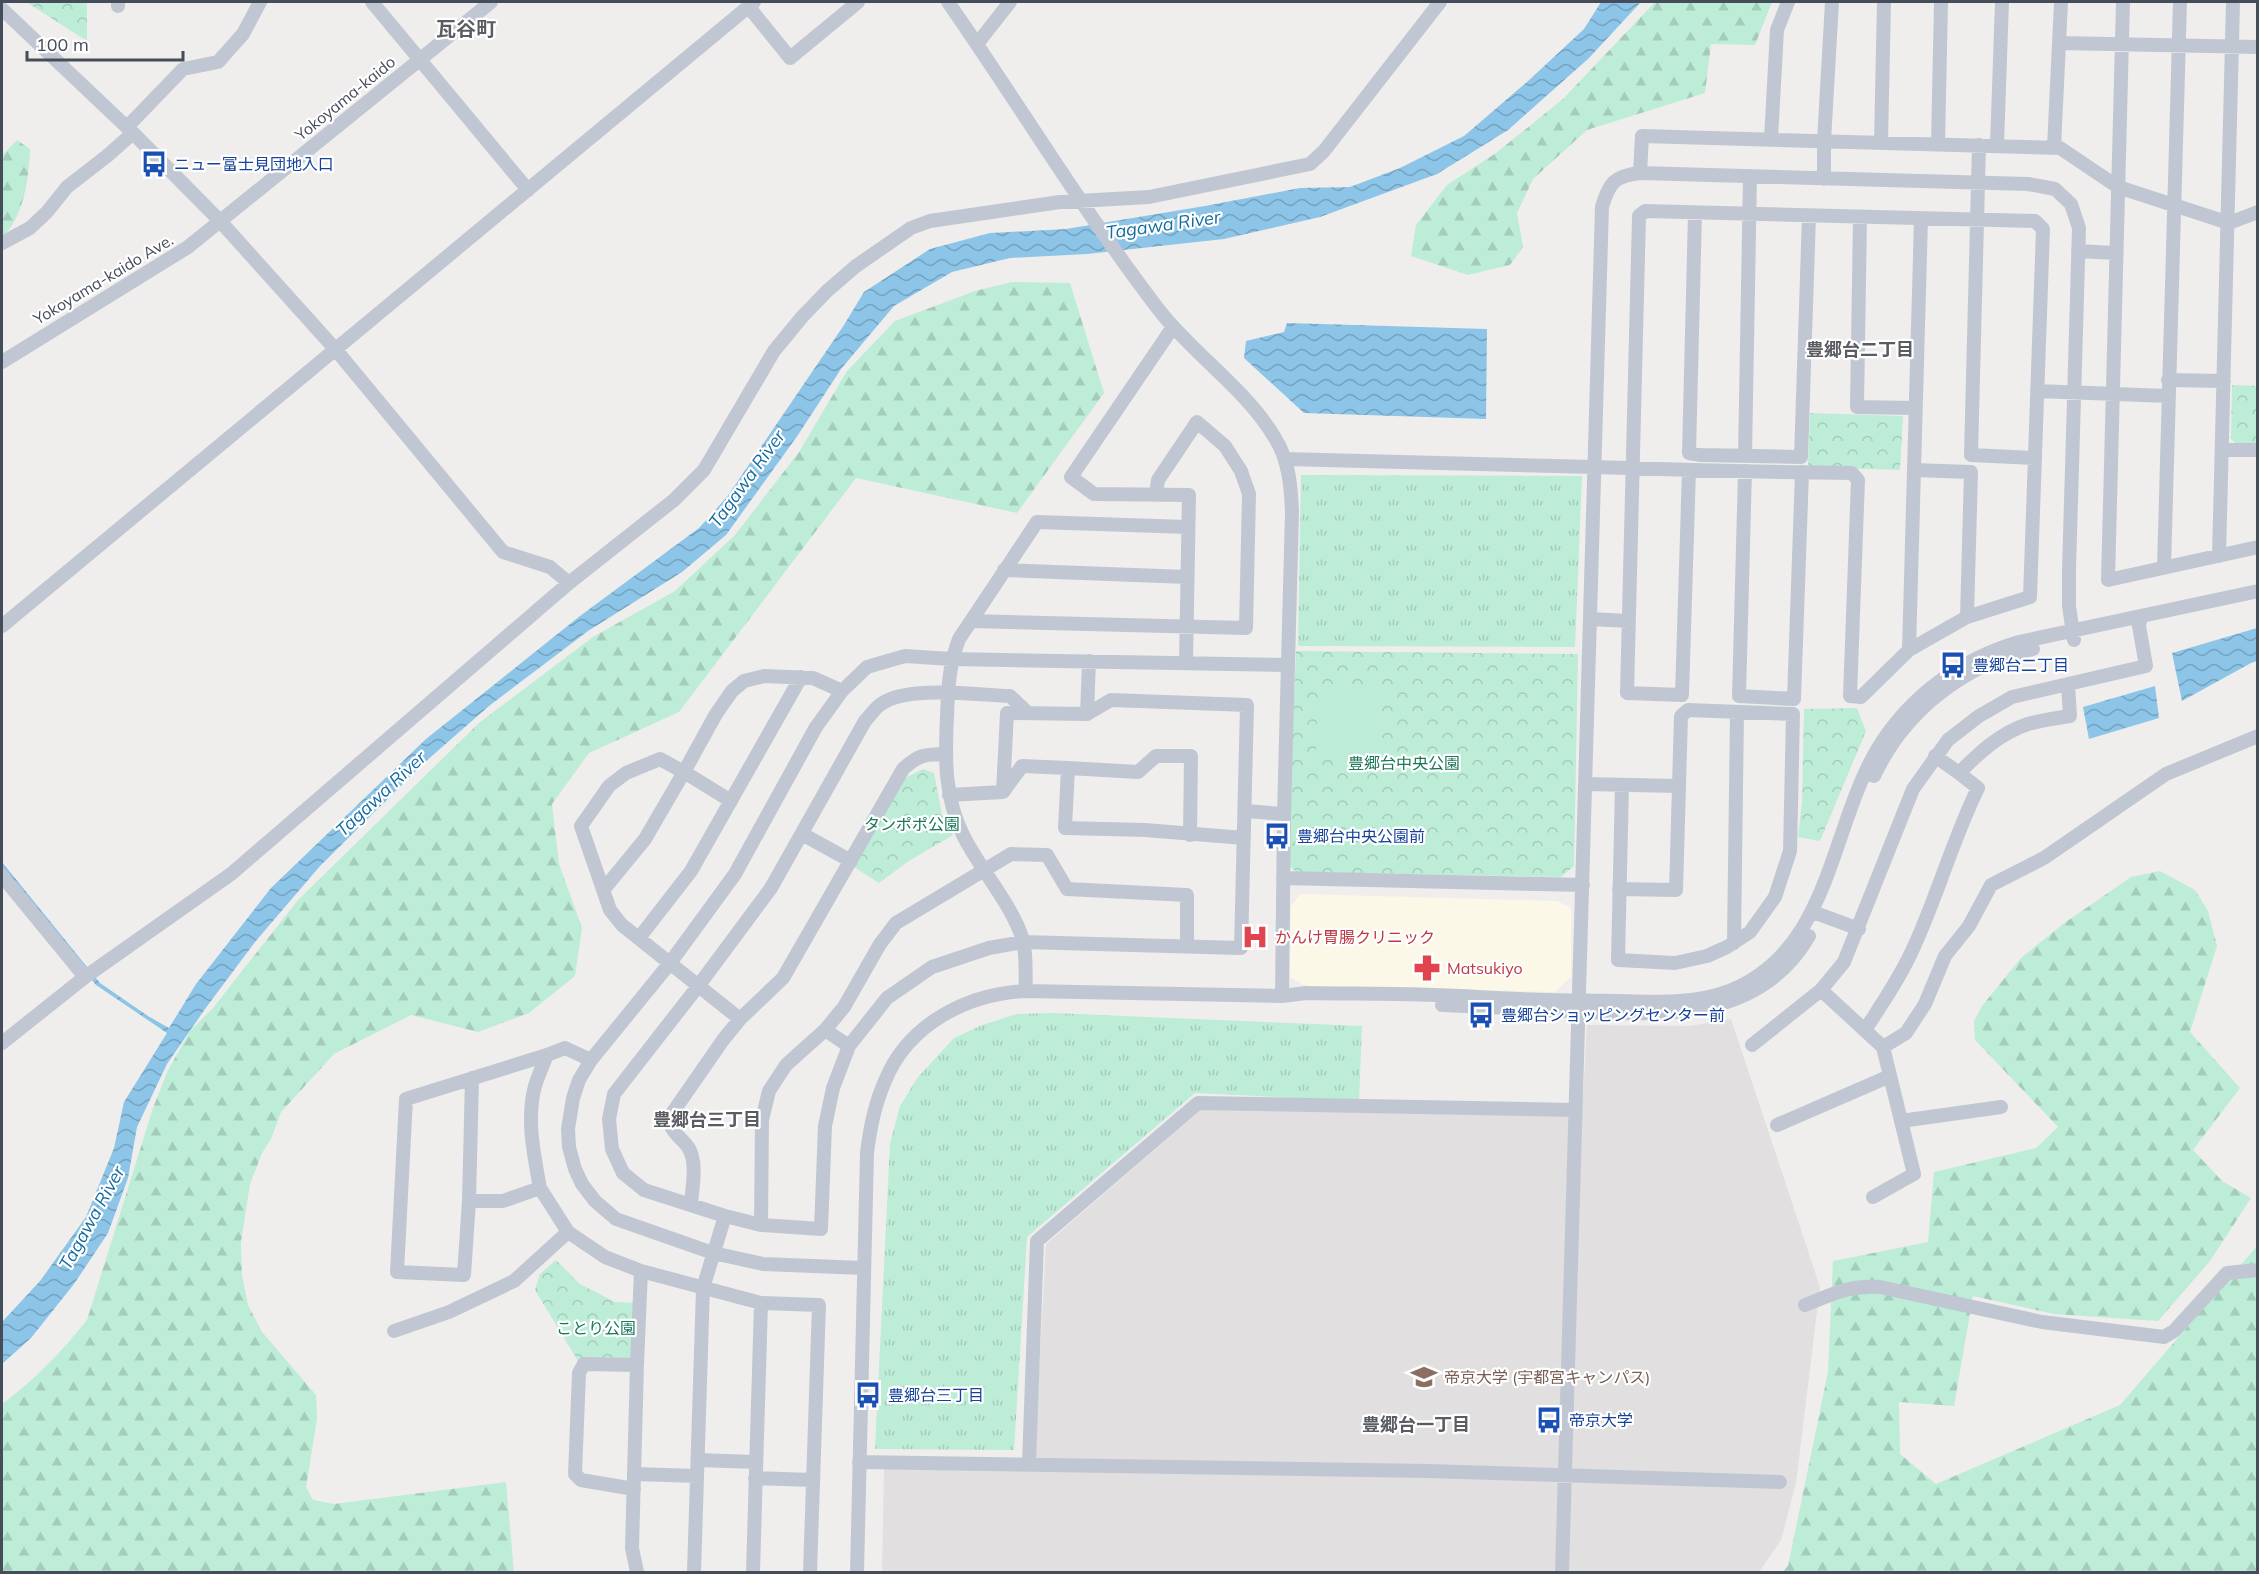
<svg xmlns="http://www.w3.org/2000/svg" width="2259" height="1574" viewBox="0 0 2259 1574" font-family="Mulish,'Noto Sans JP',sans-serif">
<defs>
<pattern id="grass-tufts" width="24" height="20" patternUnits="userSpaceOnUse" patternTransform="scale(1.5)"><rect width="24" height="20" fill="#bdecd7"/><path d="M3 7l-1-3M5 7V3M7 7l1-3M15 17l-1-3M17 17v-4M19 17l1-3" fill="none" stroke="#a4ccbb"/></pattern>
<pattern id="forest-firs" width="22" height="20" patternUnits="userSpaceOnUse" patternTransform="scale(1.5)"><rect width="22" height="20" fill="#bdecd7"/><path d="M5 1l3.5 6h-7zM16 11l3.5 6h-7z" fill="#a4ccbb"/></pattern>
<pattern id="park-crowns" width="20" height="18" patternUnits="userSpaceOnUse" patternTransform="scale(1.5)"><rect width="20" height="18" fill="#bdecd7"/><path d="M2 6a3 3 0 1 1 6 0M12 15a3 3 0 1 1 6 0" fill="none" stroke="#a4ccbb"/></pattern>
<pattern id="water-waves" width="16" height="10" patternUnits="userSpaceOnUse" patternTransform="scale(1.5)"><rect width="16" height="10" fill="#8cc5e7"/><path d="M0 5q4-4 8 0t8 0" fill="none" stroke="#74a2be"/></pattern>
</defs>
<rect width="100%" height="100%" fill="#f0eeed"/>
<path fill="#fbf8e7" d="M1301 894 1557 901 1571 908V977L1555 992 1306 986 1290 977 1291 906Z"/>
<path fill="#e1dfdf" d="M1731 1019 1820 1287 1796 1483 1781 1540 1759 1572H882L884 1468 1034 1470 1046 1244 1203 1108 1582 1116 1587 1025 1689 1026Z"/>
<path fill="url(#grass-tufts)" d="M1301 475 1582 476 1575 647 1298 646Z
M1053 1013 1362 1026 1359 1101 1195 1093 1027 1237 1014 1450 875 1449 890 1144 900 1106 918 1077 954 1038 982 1025 1017 1014Z"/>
<path fill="url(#forest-firs)" d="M1655 2H1772L1755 45 1711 44 1705 93 1587 130 1533 179 1517 213 1523 247 1510 265 1468 275 1411 256 1416 225 1447 185 1496 153 1563 99Z
M17 140 30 149C29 177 24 218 2 237V155Z
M1012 282 1070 283 1104 393 1017 513 856 478 679 712 589 753 552 804 559 864 582 928 575 976 529 1013 478 1032 411 1015 334 1054 281 1112 271 1139 262 1153 250 1184 241 1242 242 1275 248 1305 262 1332 316 1395 317 1419 306 1487 313 1500 334 1504 506 1482 514 1572H2V1404C34 1381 62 1351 87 1320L153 1108 168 1070 191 1030 213 1008 298 900 479 723 593 637 675 591 735 535 799 452 847 371 895 321 975 291Z
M2160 871 2195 890 2208 911 2217 946 2190 1032 2240 1088 2193 1150 2222 1181 2251 1198 2210 1261 2158 1321 2054 1314 1973 1296 1954 1406 1899 1402 1900 1454 1936 1484 2120 1405 2257 1246V1572H1782L1788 1566 1828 1372 1833 1261 1928 1242 1934 1172 2036 1148 2058 1127 1975 1040 1974 1021 1982 1006 2021 958 2063 924 2131 877Z"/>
<path fill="url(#park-crowns)" d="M26 2H87V41Z
M2232 385 2257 386V443H2235L2231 438Z
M1810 413 1903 416 1900 470 1808 467Z
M1296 651 1578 654 1574 866 1561 877 1296 872 1287 863Z
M1857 708 1866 731 1820 841 1798 837 1802 802 1804 709Z
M923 769 934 773 942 815 953 835 909 861 879 883 854 867 903 779Z
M556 1260 580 1284 615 1302 635 1303 634 1362 578 1361 535 1290 540 1274Z"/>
<path fill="#bdecd7" d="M1318 687 1382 689 1379 757 1316 755Z"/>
<path fill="url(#water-waves)" d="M1601 2H1641L1588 59 1508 130 1437 174 1320 217 1224 239 1087 254 1010 258 952 272 894 306 841 369 798 435 726 535 682 572 588 631 489 706 425 762 320 866 255 942 205 1009 167 1064 137 1127 128 1178 108 1233 74 1284 31 1338 2 1364V1322L40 1281 86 1217 114 1148 124 1102 167 1033 96 985 2 868V862L100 983 148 1016 169 1028 196 984 271 888 426 739 580 616 699 528 727 497 844 325 864 292 930 249 990 233 1066 229 1205 206 1300 188 1350 187 1400 168 1464 136 1527 82 1584 29Z
M1287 323 1487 329 1486 419 1304 413 1244 358 1246 341 1284 332Z
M2257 628V661L2251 663 2182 701 2172 653Z
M2155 686 2159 718 2089 739 2083 707Z"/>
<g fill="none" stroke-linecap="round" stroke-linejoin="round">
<path stroke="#c1c7d2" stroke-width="14" d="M372 2 528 190
M948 2C1019 104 1083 211 1159 310 1193 354 1247 390 1275 438 1289 460 1291 487 1292 512L1284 814 1282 996
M2123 2 2108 580 2258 547
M118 6V2
M748 6 790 58 858 2
M2 9 133 133 220 221 336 350 503 552 550 567 569 583
M2059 43 2258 47
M977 44 1010 2
M127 127 183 69 218 62 243 34 260 2
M1771 139 1777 30 1788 2
M1881 142 1884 2
M1938 144 1941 2
M1979 145 1971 455 2035 458
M1997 145 2002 2
M2054 147 2061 2
M1640 173 1642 136 2060 148 2118 187 2229 223 2258 212
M1824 179V141L1832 2
M1695 213 1689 453 1701 455 1801 457 1809 216
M1860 218 1857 407 1915 408
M2 243 30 228 47 212 67 187 107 156 133 133
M2078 251 2116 253
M1173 327 1071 477 1094 494 1189 495 1186 663
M2 362 188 247 491 2
M2168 380 2224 381
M2037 391 2168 396
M2222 450H2258
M1745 456 1750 176
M1285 459 1594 467C1680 470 1766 472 1852 473L1858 480 1850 696 1861 697 1909 650 1967 617 2030 597 2043 229 2035 221 1645 211 1639 216 1627 693 1682 695 1689 470
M1914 470 1971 472 1967 617
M1745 471 1739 696 1794 699 1802 472
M2219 556 2233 2
M2164 568 2180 2
M1004 570 1187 577
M2141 616 2139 626 2146 666 2012 697 1979 716 1948 740 1913 789 1844 962 1821 990 1883 1047 1906 1033 1925 1004 1945 956 1969 926 1991 885 2044 858 2166 774 2258 736
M1590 619 1629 621
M971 621 1246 628 1249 494 1241 471 1225 446 1197 422 1158 480 1156 494
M2 626 754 2
M1909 650 1921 219
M1087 714 1089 661
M1935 756 1959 773C1979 753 2000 733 2028 724 2042 720 2057 718 2070 716L2068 684
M1068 768 1138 772 1156 756H1191L1190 835
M1874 776C1904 712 1964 664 2033 649
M1586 784 1678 786
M1003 792 1007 713 1087 714 1111 700 1247 705 1241 948 1023 942 989 948 932 967 887 998 849 1046 833 1088 825 1126 821 1229 761 1225 725 1216 644 1190 623 1173 612 1149 609 1119 614 1094 699 985 771 888 865 721C870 716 875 708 881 704 907 685 977 695 1010 696L1028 713
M949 795 1003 792 1022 766 1068 768 1065 828 1145 830 1244 838
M1245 811 1284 814
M802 834 851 861
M2 876 85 977
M1283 878 1583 885
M604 889 645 839 684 772 731 801
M1619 889 1676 890 1681 716 1688 710 1793 714 1790 851 1775 897 1750 932 1727 947 1707 956 1675 963 1618 960 1622 785
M1813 912 1859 929
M639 938 691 871 801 677
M1734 943 1737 712
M1026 991C1025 975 1027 956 1023 940 1011 903 982 872 964 837 944 798 945 758 947 716 948 688 949 665 959 639L1037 522 1188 527
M1442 1005 1510 1008
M1547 1010C1641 1013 1754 1031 1809 936
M740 1019 622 925 610 910 581 826 609 786 626 773 660 759 684 772 716 714 732 691 744 681 764 676 813 678 842 691
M825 1030 849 1046
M1865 1030C1882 1004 1899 979 1912 951 1937 898 1952 841 1978 788L1959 773
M2 1043 85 977 231 874 569 583 674 500 704 470 774 351 802 317 827 291 856 266 911 228 930 221 1060 202 1149 197 1310 164 1324 151 1440 2
M1752 1045 1821 990
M472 1078 469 1201H503L540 1188C534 1155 526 1119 535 1086 538 1076 543 1065 547 1055L565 1048 591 1060
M1901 1121 2001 1107
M1777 1125 1890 1076
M540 1188 568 1232 605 1257 641 1271 761 1303 819 1305 810 1572
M1873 1197 1914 1174 1883 1047
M469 1201 464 1275 397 1272 406 1099 547 1055
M691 1205C692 1188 698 1162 688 1147 682 1138 674 1135 670 1124L673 1112 723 1040 740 1019 783 978 903 769C918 755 925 754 946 754
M761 1225 762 1120 769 1091 786 1065 825 1030 844 1007 880 944 896 923 1011 854 1047 855 1067 889 1187 895V946
M863 1268 763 1264 713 1253 616 1219 595 1201 582 1184 575 1169 569 1147 568 1129 573 1098 579 1080 591 1060 670 963 735 874 816 727 842 691 867 667 905 656 951 659 1288 665
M1805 1305C1833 1294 1849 1285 1880 1287L2042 1322 2164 1337 2174 1331 2227 1273 2258 1270
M394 1331 449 1312 514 1281 568 1232
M698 1460 756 1462
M859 1462 1429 1471 1780 1482
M1029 1463 1037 1241 1198 1103 1576 1110
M634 1474 697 1476
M755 1478 813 1480
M634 1489 581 1480 575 1474 579 1373 584 1364 637 1365 641 1271
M637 1572 632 1548 637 1365
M694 1572 703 1288 725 1216
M753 1572 761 1303
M857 1572 867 1153C870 1128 875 1103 885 1081 908 1024 967 994 1026 991L1282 996 1306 993C1363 994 1420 993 1477 997 1526 1000 1574 1001 1622 1001 1658 1002 1695 1004 1729 991 1831 951 1829 830 1878 748 1910 696 1961 659 2019 642L2258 591
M1562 1572 1602 207C1609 183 1614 176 1640 173L2028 184 2055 189 2071 204 2079 228 2069 570V606L2074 640"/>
</g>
<defs>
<g id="bus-bare" transform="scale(2.07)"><path d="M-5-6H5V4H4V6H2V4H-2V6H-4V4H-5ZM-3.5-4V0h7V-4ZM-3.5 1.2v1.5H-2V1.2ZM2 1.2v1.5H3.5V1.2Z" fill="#1a4fb4" stroke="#fff" stroke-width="2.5" paint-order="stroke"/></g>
<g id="hospital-bare" transform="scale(2.07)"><path d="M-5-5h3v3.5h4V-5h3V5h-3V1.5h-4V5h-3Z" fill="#e0444e" stroke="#fff" stroke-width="2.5" paint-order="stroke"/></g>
<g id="pharmacy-bare" transform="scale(2.07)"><path d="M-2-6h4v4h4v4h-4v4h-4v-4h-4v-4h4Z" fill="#e0444e" stroke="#fff" stroke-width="2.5" paint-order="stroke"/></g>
<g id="university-bare" transform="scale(2.07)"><path d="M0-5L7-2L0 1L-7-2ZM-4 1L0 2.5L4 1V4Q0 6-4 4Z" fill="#8d6e63" stroke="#fff" stroke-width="2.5" paint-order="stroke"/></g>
</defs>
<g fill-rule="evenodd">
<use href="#bus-bare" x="154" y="164"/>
<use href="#bus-bare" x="1953" y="665"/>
<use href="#bus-bare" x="1277" y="836"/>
<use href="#hospital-bare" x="1255" y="937"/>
<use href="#pharmacy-bare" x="1427" y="968"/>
<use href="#bus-bare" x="1481" y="1015"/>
<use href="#university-bare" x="1424" y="1377"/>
<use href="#bus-bare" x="868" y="1395"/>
<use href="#bus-bare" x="1549" y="1420"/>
</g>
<g text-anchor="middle" stroke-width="4.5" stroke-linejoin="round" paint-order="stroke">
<g font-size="16" fill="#464d5a" stroke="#fff">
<text transform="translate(345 98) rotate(-39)" y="6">Yokoyama-kaido</text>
<text transform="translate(103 279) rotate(-31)" y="6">Yokoyama-kaido Ave.</text>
</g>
<g font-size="16" fill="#164399" stroke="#fff" text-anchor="start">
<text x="174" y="170">ニュー富士見団地入口</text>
<text x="1973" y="671">豊郷台二丁目</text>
<text x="1297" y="842">豊郷台中央公園前</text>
<text x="1501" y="1021">豊郷台ショッピングセンター前</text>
<text x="888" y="1401">豊郷台三丁目</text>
<text x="1569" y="1426">帝京大学</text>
</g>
<g font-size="16" fill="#1b7758" stroke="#fff">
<text x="1404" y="769">豊郷台中央公園</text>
<text x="912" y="830">タンポポ公園</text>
<text x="596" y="1334">ことり公園</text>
</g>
<g font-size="16" fill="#be3a42" stroke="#fff" text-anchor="start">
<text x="1275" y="943">かんけ胃腸クリニック</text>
<text x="1447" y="974">Matsukiyo</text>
</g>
<g font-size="16" fill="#785e54" stroke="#fff" text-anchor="start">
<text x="1444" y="1383">帝京大学 (宇都宮キャンパス)</text>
</g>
<g font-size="18" font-style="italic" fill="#136ca0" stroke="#fff">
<text transform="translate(1163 225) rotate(-8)" y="6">Tagawa River</text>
<text transform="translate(747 479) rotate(-54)" y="6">Tagawa River</text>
<text transform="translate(381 794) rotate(-43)" y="6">Tagawa River</text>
<text transform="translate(92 1218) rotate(-61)" y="6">Tagawa River</text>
</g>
<g font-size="18" font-weight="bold" fill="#5a5c62" stroke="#fff">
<text x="1860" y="356">豊郷台二丁目</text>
<text x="707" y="1126">豊郷台三丁目</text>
<text x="1416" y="1431">豊郷台一丁目</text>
</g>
<g font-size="20" font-weight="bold" fill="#5a5c62" stroke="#fff">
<text x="466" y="36">瓦谷町</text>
</g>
</g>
<rect width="2259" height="1574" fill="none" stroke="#464d5a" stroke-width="6"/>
<path d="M27 51v9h156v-9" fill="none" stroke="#464d5a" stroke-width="3"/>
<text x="36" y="51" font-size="18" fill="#464d5a" stroke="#ffffff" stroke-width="4.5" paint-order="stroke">100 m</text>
</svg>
